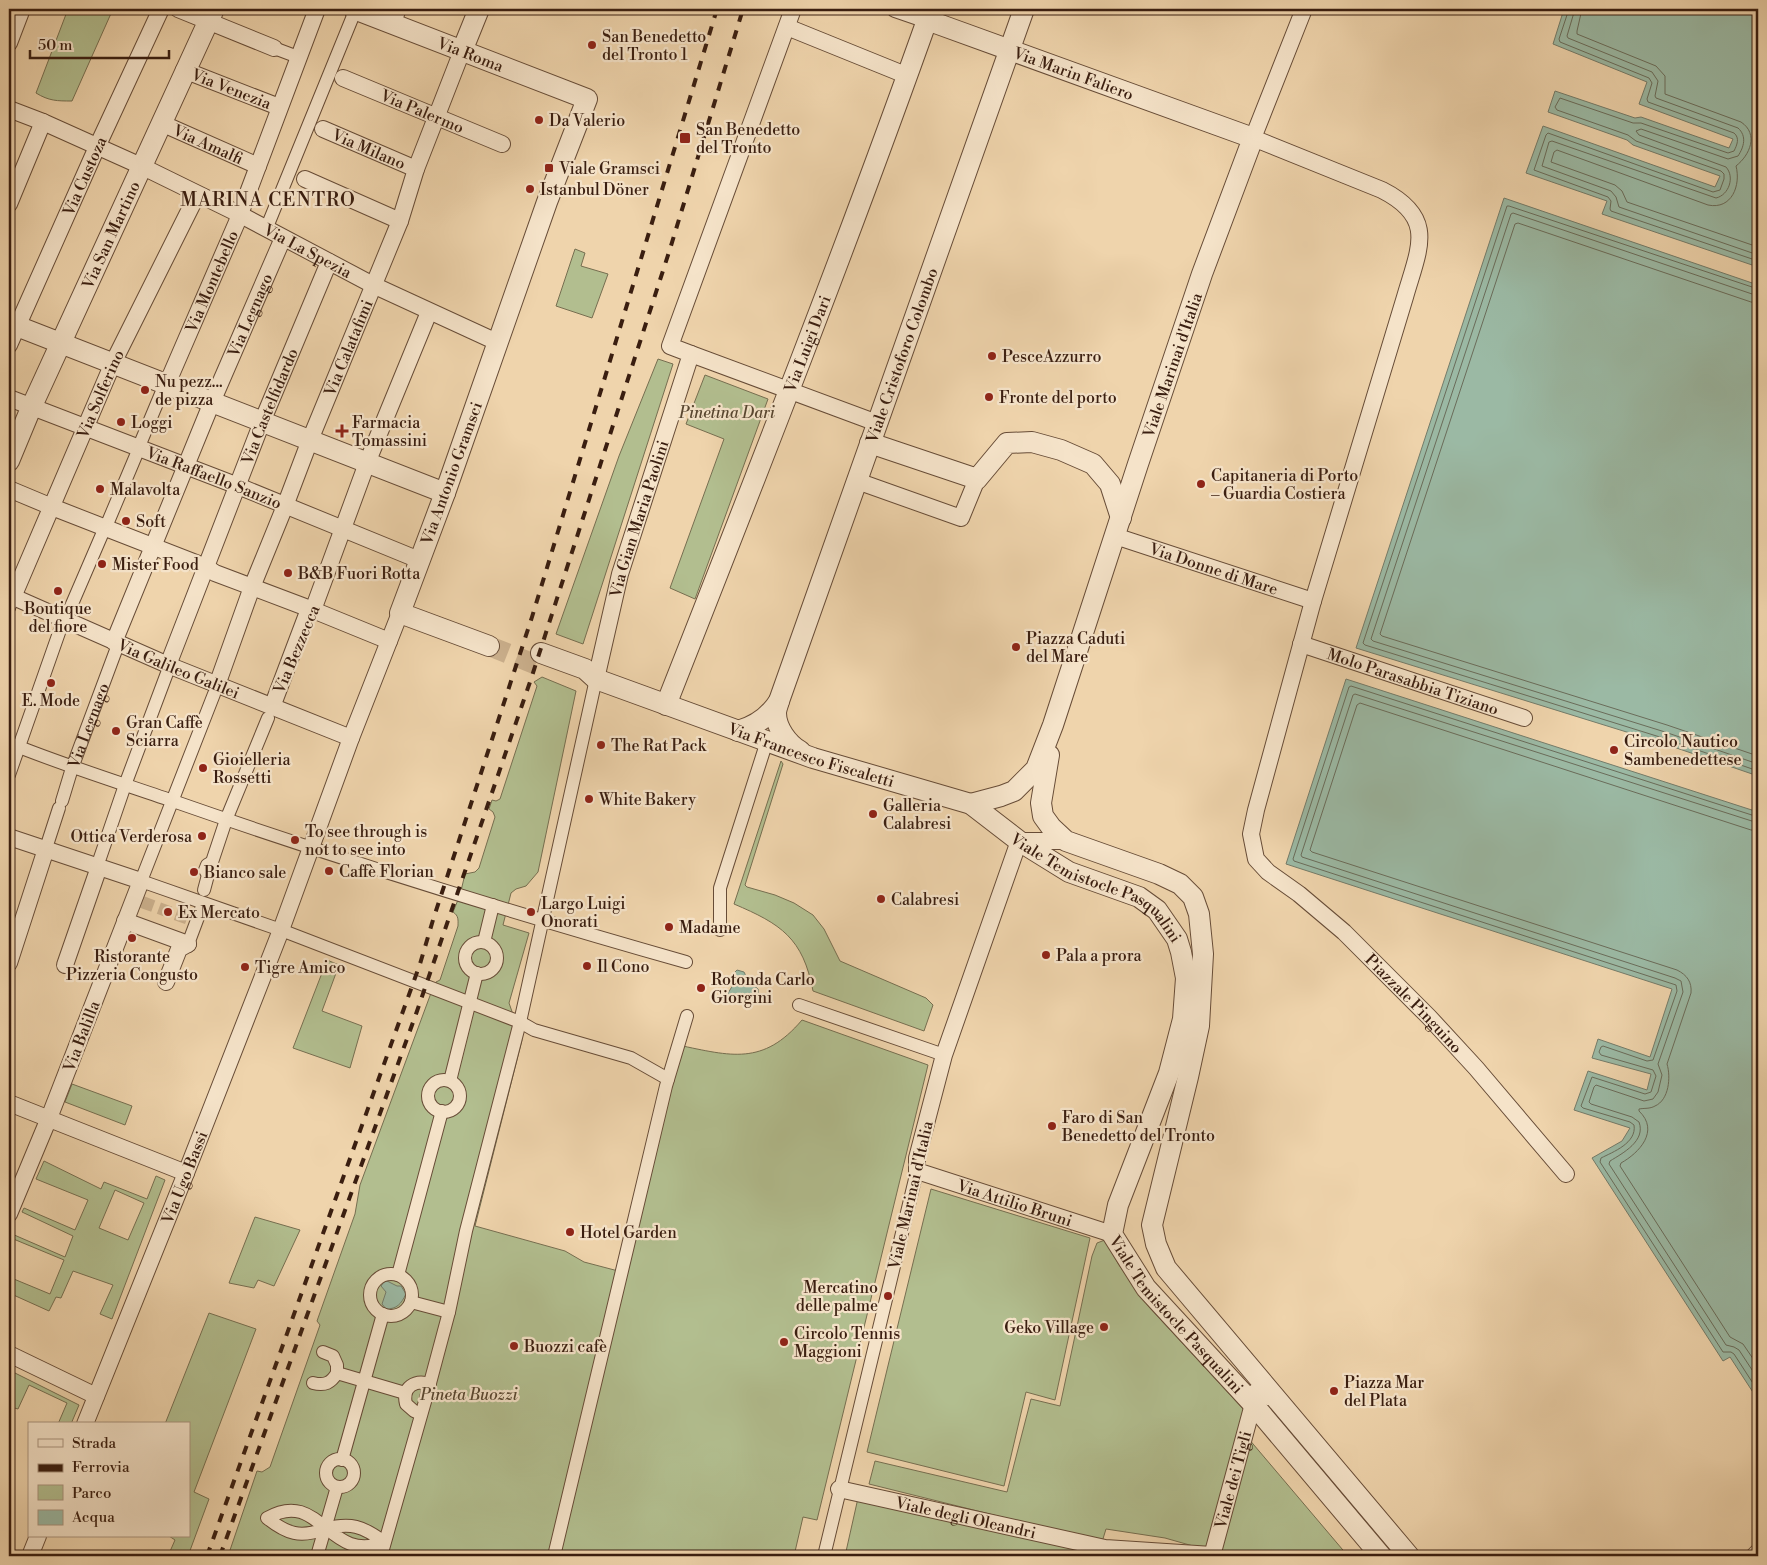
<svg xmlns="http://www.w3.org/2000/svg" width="1767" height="1565" viewBox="0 0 1767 1565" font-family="'Libre Bodoni',serif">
<rect width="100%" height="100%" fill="#efd4ac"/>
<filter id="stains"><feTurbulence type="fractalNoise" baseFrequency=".004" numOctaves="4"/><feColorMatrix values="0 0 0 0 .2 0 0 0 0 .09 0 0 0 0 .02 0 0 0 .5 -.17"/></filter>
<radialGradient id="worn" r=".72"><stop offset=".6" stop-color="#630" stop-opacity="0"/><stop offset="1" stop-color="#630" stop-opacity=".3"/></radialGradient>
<path fill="#b2be8f" stroke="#766e50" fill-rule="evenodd" d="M68 9H113L72 101C57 101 49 101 36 93Z
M575 249 585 253 581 266 608 274 592 318 556 306Z
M658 359 673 364 583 644 556 634 619 456Z
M705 375 768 399 695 599 670 588 724 439 686 424Z
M542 677 576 691 538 872 526 886 516 889 511 893 503 925 529 933 509 1003 522 1040 475 1226 565 1251 584 1262 622 1272 678 1045C731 1056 763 1066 802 1020L928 1065 817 1520 803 1517 794 1556H228L257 1471 262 1472 270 1467 320 1325 317 1321 355 1214 360 1185 431 993 436 989V982L440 980 458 926C458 920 459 916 453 912L460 895 465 874 475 872 479 868 495 817 493 812 489 809 492 800 496 801 500 799 537 686 534 682Z
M781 761 783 764 745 885 747 887 775 895 794 903 813 915 824 929 840 961 926 998 933 1005 924 1031 813 991C803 938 781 924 734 904Z
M327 960 339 965 322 1011 362 1026 350 1068 293 1048Z
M72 1084 132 1106 125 1125 65 1102Z
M44 1161 101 1189 104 1182 147 1199 156 1176 165 1180 112 1319 100 1314 113 1285 73 1271 61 1298 56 1297 49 1311 9 1293V1277L50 1294 64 1260 11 1238 12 1234 65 1257 73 1236 22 1212 24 1208 75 1230 88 1200 36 1179ZM115 1190 144 1203 128 1240 99 1228Z
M931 1189 1090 1238 1055 1400 1026 1392 1004 1486 867 1452Z
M255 1217 300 1230 274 1286 258 1280 254 1288 229 1283Z
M1105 1240 1119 1265 1149 1307 1245 1411 1207 1550 1165 1538 1106 1529 1102 1542 869 1484 875 1461 1007 1492 1031 1399 1060 1406 1092 1256 1097 1243Z
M209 1313 256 1329 194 1492 209 1499 188 1556H168L175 1540 169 1536H189V1424H165Z
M9 1370 79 1405 71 1424H58L67 1403 29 1385 18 1409 11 1407 9 1412Z
M1248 1438 1348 1556H1217Z
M858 1498 1100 1554V1556H845Z"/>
<path fill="#9bb9a4" stroke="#747b69" d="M1564 9H1758V267L1602 214 1607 201 1526 173 1543 126 1715 187 1720 176 1633 145 1627 140 1548 112 1555 91 1635 118 1641 117 1729 148 1733 139 1639 104 1647 82 1553 44Z
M1504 198 1758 285V776L1662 743 1356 648Z
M1346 679 1758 812V1400L1730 1357 1723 1361 1592 1158 1622 1141 1630 1128 1574 1110 1588 1071 1647 1090 1651 1074 1592 1058 1598 1039 1650 1057 1672 989 1286 864Z
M737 970 744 972 748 980 754 983 753 985 758 989C759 993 758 995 754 998L749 996 748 998H743L740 1000 738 998 733 1001 729 999 727 995 734 983 732 980 733 979V974Z
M387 1281 397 1286H401L406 1294C401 1304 397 1309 386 1309L382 1304 386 1292 381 1286 384 1282Z"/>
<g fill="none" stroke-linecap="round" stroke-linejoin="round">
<path stroke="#6a6c5a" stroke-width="1" d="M1569 9 1559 39 1560 42 1649 78 1652 83 1647 99 1648 102 1734 133C1740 138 1737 145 1734 151L1728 153 1641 123H1633L1560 98 1555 107 1557 110 1628 135 1636 141 1721 171 1724 174V179L1720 190 1713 192 1548 133 1546 135 1534 170 1608 197 1611 201 1610 209 1611 211 1758 261
M1575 9 1567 36 1568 38 1652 72 1658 81 1655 96 1656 98 1738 128C1747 136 1744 147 1738 156L1728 159 1641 129 1636 131 1639 135 1726 167C1735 177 1729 195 1716 198L1552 141 1549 142 1542 166 1611 191 1616 197 1619 207 1758 255
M1582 9 1577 31V34L1656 66 1665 76V94L1741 122C1759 134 1750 155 1736 166 1741 185 1732 210 1708 205L1557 150 1554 152 1551 162 1615 185 1622 191 1627 202 1758 247
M1758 289 1509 206H1507L1363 643 1365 645 1663 738 1758 771
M1758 296 1513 213 1511 214 1371 639 1373 641 1665 732 1758 764
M1758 303 1751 302 1518 223 1515 224 1380 634 1382 636 1667 725 1758 756
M1758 817 1351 686 1349 687 1293 859 1294 861 1676 985 1677 991 1653 1060 1647 1061 1603 1046 1601 1047 1599 1052 1601 1055 1653 1070 1656 1076 1651 1092 1645 1094 1592 1077 1581 1106 1583 1108 1630 1122 1634 1125C1637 1143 1613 1152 1601 1158L1600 1162 1723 1352H1731L1734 1354 1758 1391
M1758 823 1355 694 1353 695 1301 855 1302 857 1675 978 1681 981 1683 992 1658 1064 1662 1075 1658 1092 1653 1099 1644 1101 1596 1085 1594 1087 1589 1102 1591 1104 1632 1117 1639 1122C1646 1141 1623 1153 1610 1161L1609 1164 1726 1345 1734 1347 1739 1350 1758 1379
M1758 830H1751L1360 703 1357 705 1310 850 1312 852 1677 970C1687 975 1692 982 1691 993L1667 1064C1671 1077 1669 1100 1655 1106 1650 1109 1644 1108 1639 1109V1111C1660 1131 1639 1153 1621 1163L1620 1166 1730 1337 1743 1344 1758 1366"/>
<path stroke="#cbb08d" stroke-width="12" stroke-dasharray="12 6" stroke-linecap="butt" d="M142 902 194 921"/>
<path stroke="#cbb08d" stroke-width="20" stroke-dasharray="20 10" stroke-linecap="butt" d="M489 646 537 665"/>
<g stroke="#674c37" stroke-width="14">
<g id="pedestrian">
<path d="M274 48 298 57"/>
<path d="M269 222 353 16"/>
<path d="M140 444 163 389"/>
<path d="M108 522 137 453"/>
<path d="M9 608 10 605"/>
<path d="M69 611 103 532"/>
<path d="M214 694 141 881 281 930 520 1022 534 1030 631 1058 668 1079"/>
<path d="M9 743C63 765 118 782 173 801 342 860 513 913 686 962"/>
<path d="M9 775 61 627"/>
<path id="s1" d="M62 801 72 768 116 650"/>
<path d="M48 842 59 808"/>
<path d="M100 858 125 785 167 673"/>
<path d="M208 875 205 870 207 865 212 862 226 820 268 718"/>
<path d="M204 890 208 875 214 872"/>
<path d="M720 930V888L767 741"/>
<path d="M484 942 493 905"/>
<circle cx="481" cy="958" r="16"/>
<path d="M188 944 203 904"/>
<path d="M799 1005 944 1055"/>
<circle cx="444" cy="1096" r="16"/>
<path d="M450 1081 477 973"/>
<circle cx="391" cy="1295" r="21"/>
<path d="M398 1275 442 1111"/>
<path d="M411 1302 449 1312"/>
<path d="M323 1352 333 1356 337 1365V1373L405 1393"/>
<path d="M313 1383C325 1386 331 1383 337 1373"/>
<path d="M421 1414 414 1411 406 1404C402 1387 415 1379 430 1384"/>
<circle cx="340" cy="1473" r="14"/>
<path d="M342 1460 383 1314"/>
<path d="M325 1529C300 1538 287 1534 267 1518 321 1487 328 1565 384 1542 363 1526 350 1522 325 1529"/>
<path d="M317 1556 337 1487"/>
<path d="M381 1556 426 1398 449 1312 466 1231 520 1022 596 679"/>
<path d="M554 1556 666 1086 687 1016"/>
<path d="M824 1556 917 1171"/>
</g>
</g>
<g stroke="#674c37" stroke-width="18">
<g id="minor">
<path d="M178 9 274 48"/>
<path d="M895 9 927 20"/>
<path id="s2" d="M1304 9 1253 138 1382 190C1437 218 1419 248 1405 297L1313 601 1256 810 1251 834 1256 859 1268 872 1299 894 1344 932 1429 1017 1476 1068 1566 1174"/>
<path d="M392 24 398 9"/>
<path d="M787 27 908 76"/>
<path d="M9 43 22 9"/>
<path id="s3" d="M184 70 279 107"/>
<path id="s4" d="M343 78 502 144"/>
<path id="s5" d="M9 109 43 122 141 166 239 214 373 285 499 343"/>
<path id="s6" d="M161 123 258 166"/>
<path id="s7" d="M323 129 416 169"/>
<path d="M305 179 400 221"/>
<path d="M9 204 43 122"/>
<path id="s8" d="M9 345 97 147 161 9"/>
<path d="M691 354 877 423"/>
<path id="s9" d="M167 384 237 222 317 9"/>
<path id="s10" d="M9 398 238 486 419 560"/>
<path d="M857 481 961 518 977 479"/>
<path d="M9 489 52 507 206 567 215 573 313 610 389 641"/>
<path id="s11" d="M1115 536 1313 601"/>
<path id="s12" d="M9 595 168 665 351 738"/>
<path id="s13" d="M13 597 113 363 197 195"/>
<path id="s14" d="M114 642 212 402 283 238"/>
<path id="s15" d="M1301 644 1524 718"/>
<path id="s16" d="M168 665 262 422 329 262"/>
<path id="s17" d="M596 679 620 574 691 354 670 346 793 9"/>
<path id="s18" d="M217 685 252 587 285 506 310 440 400 221 416 169 462 51"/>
<path d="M272 707 306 617 313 610 367 463 429 312"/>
<path d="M9 837 141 881 49 1118 9 1214"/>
<path id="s19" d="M1066 841H1019L944 1055 917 1158V1171L1112 1234"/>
<path d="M125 921 188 944"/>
<path d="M9 963 46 849"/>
<path d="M65 965 99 867"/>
<path d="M166 982 179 949 188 944"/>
<path d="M9 1103 186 1173"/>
<path d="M9 1354 96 1396"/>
<path id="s20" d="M85 1424 186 1173 281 930 351 738 400 613"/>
<path id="s21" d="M839 1489 1105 1548 1212 1555"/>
<path d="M30 1556 38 1536"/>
<path id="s22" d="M1212 1556 1253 1404V1394L1260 1388H1269L1268 1397"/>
<path d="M1754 1556 1758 1552"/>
</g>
</g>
<g stroke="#674c37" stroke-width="22">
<g id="tertiary">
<path id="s23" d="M354 9 587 99 547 202 445 493 400 613 489 646"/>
<path id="s24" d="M927 20 1253 138 1202 274 1138 464 1053 725 1036 769 1014 791 1001 796 971 804"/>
<path d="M462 51 479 9"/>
<path d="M9 323 445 493"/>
<path d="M870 443 977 479 1007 443 1032 442 1061 450 1093 464 1110 484 1121 518"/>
<path id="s25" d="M9 461 31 408 214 9"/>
<path id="s26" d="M541 653 585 669 596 679 813 758 971 804 1019 841 1069 872 1139 897 1157 910 1177 939 1181 952 1186 978 1183 1019 1169 1073 1118 1205 1112 1234 1146 1288 1253 1404 1381 1556"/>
<path id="s27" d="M666 705C757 474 848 243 931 9"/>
<path d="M738 731C756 726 769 717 779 701"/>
<path id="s28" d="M800 751C788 744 776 728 776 713 776 709 778 705 779 701L1024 9"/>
<path d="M1049 755 1041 803 1043 816 1051 827 1066 841 1159 874 1180 884 1193 897 1199 914 1203 954 1199 1026 1188 1077 1152 1225 1156 1244 1166 1268 1409 1556"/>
</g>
</g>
<use href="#pedestrian" stroke="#f5e3c9" stroke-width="12"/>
<use href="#minor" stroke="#f5e3c9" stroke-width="16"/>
<use href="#tertiary" stroke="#f5e3c9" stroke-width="20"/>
<path stroke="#3a1e10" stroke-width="4" stroke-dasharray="9 9" stroke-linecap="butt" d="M207 1556 420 964 433 920 532 617 717 9
M220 1556 416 1014 531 679 670 249 743 9"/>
</g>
<g fill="#8f2418" stroke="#f5e3c9" stroke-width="2">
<circle cx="592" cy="45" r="5"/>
<circle cx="539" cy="120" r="5"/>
<rect x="679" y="132" width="12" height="12" rx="2.5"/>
<rect x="544" y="163" width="10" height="10" rx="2.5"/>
<circle cx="530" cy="189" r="5"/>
<circle cx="992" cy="356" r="5"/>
<circle cx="145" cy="390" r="5"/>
<circle cx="989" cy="397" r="5"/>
<circle cx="121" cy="422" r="5"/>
<path d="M339.5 423.5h5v5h5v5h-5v5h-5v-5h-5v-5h5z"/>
<circle cx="1201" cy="484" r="5"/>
<circle cx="100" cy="489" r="5"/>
<circle cx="126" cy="521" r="5"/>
<circle cx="102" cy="564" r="5"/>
<circle cx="288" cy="573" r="5"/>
<circle cx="58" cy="591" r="5"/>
<circle cx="1016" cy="647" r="5"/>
<circle cx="51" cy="683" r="5"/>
<circle cx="116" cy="731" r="5"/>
<circle cx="601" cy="745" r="5"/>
<circle cx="1614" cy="750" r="5"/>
<circle cx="203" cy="768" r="5"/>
<circle cx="589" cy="799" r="5"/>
<circle cx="873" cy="814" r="5"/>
<circle cx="202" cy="836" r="5"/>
<circle cx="295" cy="840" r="5"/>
<circle cx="329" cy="871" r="5"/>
<circle cx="194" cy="872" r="5"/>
<circle cx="881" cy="899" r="5"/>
<circle cx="168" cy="912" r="5"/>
<circle cx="531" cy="912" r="5"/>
<circle cx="669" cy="927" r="5"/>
<circle cx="132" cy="938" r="5"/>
<circle cx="1046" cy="955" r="5"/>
<circle cx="587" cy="966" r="5"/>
<circle cx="245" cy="967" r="5"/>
<circle cx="701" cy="988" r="5"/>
<circle cx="1052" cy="1126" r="5"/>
<circle cx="570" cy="1232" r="5"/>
<circle cx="888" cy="1296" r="5"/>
<circle cx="1104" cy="1327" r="5"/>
<circle cx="784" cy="1342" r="5"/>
<circle cx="514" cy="1346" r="5"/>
<circle cx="1334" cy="1391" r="5"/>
</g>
<g text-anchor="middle" stroke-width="4.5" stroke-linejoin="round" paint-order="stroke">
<g font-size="16" fill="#3a1e10" stroke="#f5e3c9" text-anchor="start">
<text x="602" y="42">San Benedetto<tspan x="602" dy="18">del Tronto 1</tspan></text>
<text x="549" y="126">Da Valerio</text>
<text x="696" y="135">San Benedetto<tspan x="696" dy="18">del Tronto</tspan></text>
<text x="559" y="174">Viale Gramsci</text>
<text x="540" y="195">Istanbul Döner</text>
<text x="1002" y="362">PesceAzzurro</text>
<text x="155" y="387">Nu pezz...<tspan x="155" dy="18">de pizza</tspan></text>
<text x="999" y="403">Fronte del porto</text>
<text x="131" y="428">Loggi</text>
<text x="352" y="428">Farmacia<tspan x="352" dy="18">Tomassini</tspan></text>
<text x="1211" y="481">Capitaneria di Porto<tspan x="1211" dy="18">– Guardia Costiera</tspan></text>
<text x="110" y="495">Malavolta</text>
<text x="136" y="527">Soft</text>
<text x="112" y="570">Mister Food</text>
<text x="298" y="579">B&amp;B Fuori Rotta</text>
<text x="58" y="614" text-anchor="middle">Boutique<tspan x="58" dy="18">del fiore</tspan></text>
<text x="1026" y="644">Piazza Caduti<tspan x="1026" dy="18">del Mare</tspan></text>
<text x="51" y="706" text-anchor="middle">E. Mode</text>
<text x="126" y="728">Gran Caffè<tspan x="126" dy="18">Sciarra</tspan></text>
<text x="1624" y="747">Circolo Nautico<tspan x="1624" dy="18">Sambenedettese</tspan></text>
<text x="611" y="751">The Rat Pack</text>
<text x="213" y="765">Gioielleria<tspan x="213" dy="18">Rossetti</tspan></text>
<text x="599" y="805">White Bakery</text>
<text x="883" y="811">Galleria<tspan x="883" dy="18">Calabresi</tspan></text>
<text x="305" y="837">To see through is<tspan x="305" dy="18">not to see into</tspan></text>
<text x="192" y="842" text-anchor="end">Ottica Verderosa</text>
<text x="339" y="877">Caffè Florian</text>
<text x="204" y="878">Bianco sale</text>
<text x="891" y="905">Calabresi</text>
<text x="541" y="909">Largo Luigi<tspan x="541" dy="18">Onorati</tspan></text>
<text x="178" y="918">Ex Mercato</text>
<text x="679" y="933">Madame</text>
<text x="1056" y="961">Pala a prora</text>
<text x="132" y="962" text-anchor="middle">Ristorante<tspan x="132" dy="18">Pizzeria Congusto</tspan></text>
<text x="597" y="972">Il Cono</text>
<text x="255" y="973">Tigre Amico</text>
<text x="711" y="985">Rotonda Carlo<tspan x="711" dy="18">Giorgini</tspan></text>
<text x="1062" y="1123">Faro di San<tspan x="1062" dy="18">Benedetto del Tronto</tspan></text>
<text x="580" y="1238">Hotel Garden</text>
<text x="878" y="1293" text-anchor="end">Mercatino<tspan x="878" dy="18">delle palme</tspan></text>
<text x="1094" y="1333" text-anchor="end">Geko Village</text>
<text x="794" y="1339">Circolo Tennis<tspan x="794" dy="18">Maggioni</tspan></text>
<text x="524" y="1352">Buozzi cafè</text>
<text x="1344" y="1388">Piazza Mar<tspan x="1344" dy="18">del Plata</tspan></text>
</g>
<g font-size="16" fill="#3a1e10" stroke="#f5e3c9">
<text dy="6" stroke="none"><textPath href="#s23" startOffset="125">Via Roma</textPath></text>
<text dy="6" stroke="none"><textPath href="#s24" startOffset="156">Via Marin Faliero</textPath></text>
<text dy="6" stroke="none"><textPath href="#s3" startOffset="51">Via Venezia</textPath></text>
<text dy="6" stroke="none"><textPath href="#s4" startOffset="86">Via Palermo</textPath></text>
<text dy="6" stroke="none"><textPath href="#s6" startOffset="52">Via Amalfi</textPath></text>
<text dy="6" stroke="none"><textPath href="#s7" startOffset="50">Via Milano</textPath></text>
<text dy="6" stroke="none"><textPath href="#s8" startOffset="185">Via Custoza</textPath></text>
<text dy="6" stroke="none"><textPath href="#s25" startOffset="248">Via San Martino</textPath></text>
<text dy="6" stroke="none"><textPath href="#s5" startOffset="331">Via La Spezia</textPath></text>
<text dy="6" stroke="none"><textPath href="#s9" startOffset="112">Via Montebello</textPath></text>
<text dy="6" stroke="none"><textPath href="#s14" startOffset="354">Via Legnago</textPath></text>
<text dy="6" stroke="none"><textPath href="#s27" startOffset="388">Via Luigi Dari</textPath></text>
<text dy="6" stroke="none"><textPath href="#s18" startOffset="362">Via Calatafimi</textPath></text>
<text dy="6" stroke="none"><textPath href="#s28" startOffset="426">Viale Cristoforo Colombo</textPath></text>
<text transform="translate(1172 365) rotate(-71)" y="6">Viale Marinai d'Italia</text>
<text dy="6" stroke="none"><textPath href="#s13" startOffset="221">Via Solferino</textPath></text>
<text dy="6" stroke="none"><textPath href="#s16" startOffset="278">Via Castelfidardo</textPath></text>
<text transform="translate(451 473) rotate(-70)" y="6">Via Antonio Gramsci</text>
<text dy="6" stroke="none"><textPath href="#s10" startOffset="220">Via Raffaello Sanzio</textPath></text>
<text dy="6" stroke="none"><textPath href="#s17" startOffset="166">Via Gian Maria Paolini</textPath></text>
<text dy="6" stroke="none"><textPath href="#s11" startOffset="104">Via Donne di Mare</textPath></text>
<text transform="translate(296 649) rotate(-67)" y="6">Via Bezzecca</text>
<text dy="6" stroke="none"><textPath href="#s12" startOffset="185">Via Galileo Galilei</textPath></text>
<text dy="6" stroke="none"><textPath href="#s15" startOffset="118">Molo Parasabbia Tiziano</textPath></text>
<text dy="6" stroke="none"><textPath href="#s1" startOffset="80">Via Legnago</textPath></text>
<text dy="6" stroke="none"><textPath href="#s26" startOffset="290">Via Francesco Fiscaletti</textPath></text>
<text dy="6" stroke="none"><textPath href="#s26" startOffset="610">Viale Temistocle Pasqualini</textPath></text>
<text dy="6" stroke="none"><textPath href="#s2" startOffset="1202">Piazzale Pinguino</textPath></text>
<text transform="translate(81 1036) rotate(-69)" y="6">Via Balilla</text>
<text dy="6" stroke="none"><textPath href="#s20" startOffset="266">Via Ugo Bassi</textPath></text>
<text transform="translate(910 1195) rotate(-77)" y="6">Viale Marinai d'Italia</text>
<text dy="6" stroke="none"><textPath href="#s19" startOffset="496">Via Attilio Bruni</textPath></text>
<text dy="6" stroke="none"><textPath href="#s26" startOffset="1120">Viale Temistocle Pasqualini</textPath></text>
<text dy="6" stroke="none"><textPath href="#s22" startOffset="79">Viale dei Tigli</textPath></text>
<text dy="6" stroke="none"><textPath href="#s21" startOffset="130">Viale degli Oleandri</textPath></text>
</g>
<g font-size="16" font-style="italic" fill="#584630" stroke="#f5e3c9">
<text x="727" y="418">Pinetina Dari</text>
<text x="469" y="1400">Pineta Buozzi</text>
</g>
<g font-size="19" letter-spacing="1" fill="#3a1e10" stroke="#f5e3c9">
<text x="268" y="206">MARINA CENTRO</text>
</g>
</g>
<rect width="1767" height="1565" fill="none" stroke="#efd4ac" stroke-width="30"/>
<rect x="10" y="10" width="1747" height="1545" fill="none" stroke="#3a1e10" stroke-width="2.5"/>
<rect x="15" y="15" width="1737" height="1535" fill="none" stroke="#3a1e10"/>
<rect x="28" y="1422" width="162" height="115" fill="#f5e3c9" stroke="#aa947f"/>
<rect x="38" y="1439" width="25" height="8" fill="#f5e3c9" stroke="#aa947f"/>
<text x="72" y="1448" font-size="15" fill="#3a1e10">Strada</text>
<rect x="38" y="1464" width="25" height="8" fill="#3a1e10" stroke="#aa947f"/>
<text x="72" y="1472" font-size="15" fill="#3a1e10">Ferrovia</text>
<rect x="38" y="1485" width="25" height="15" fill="#b2be8f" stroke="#aa947f"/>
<text x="72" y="1498" font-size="15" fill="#3a1e10">Parco</text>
<rect x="38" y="1510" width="25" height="15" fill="#9bb9a4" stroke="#aa947f"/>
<text x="72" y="1522" font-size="15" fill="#3a1e10">Acqua</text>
<path d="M30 50v8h139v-8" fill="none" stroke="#3a1e10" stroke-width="2.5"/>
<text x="38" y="50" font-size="15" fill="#3a1e10" stroke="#f5e3c9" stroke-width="4" paint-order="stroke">50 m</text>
<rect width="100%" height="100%" filter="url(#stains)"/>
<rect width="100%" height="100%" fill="url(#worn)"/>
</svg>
